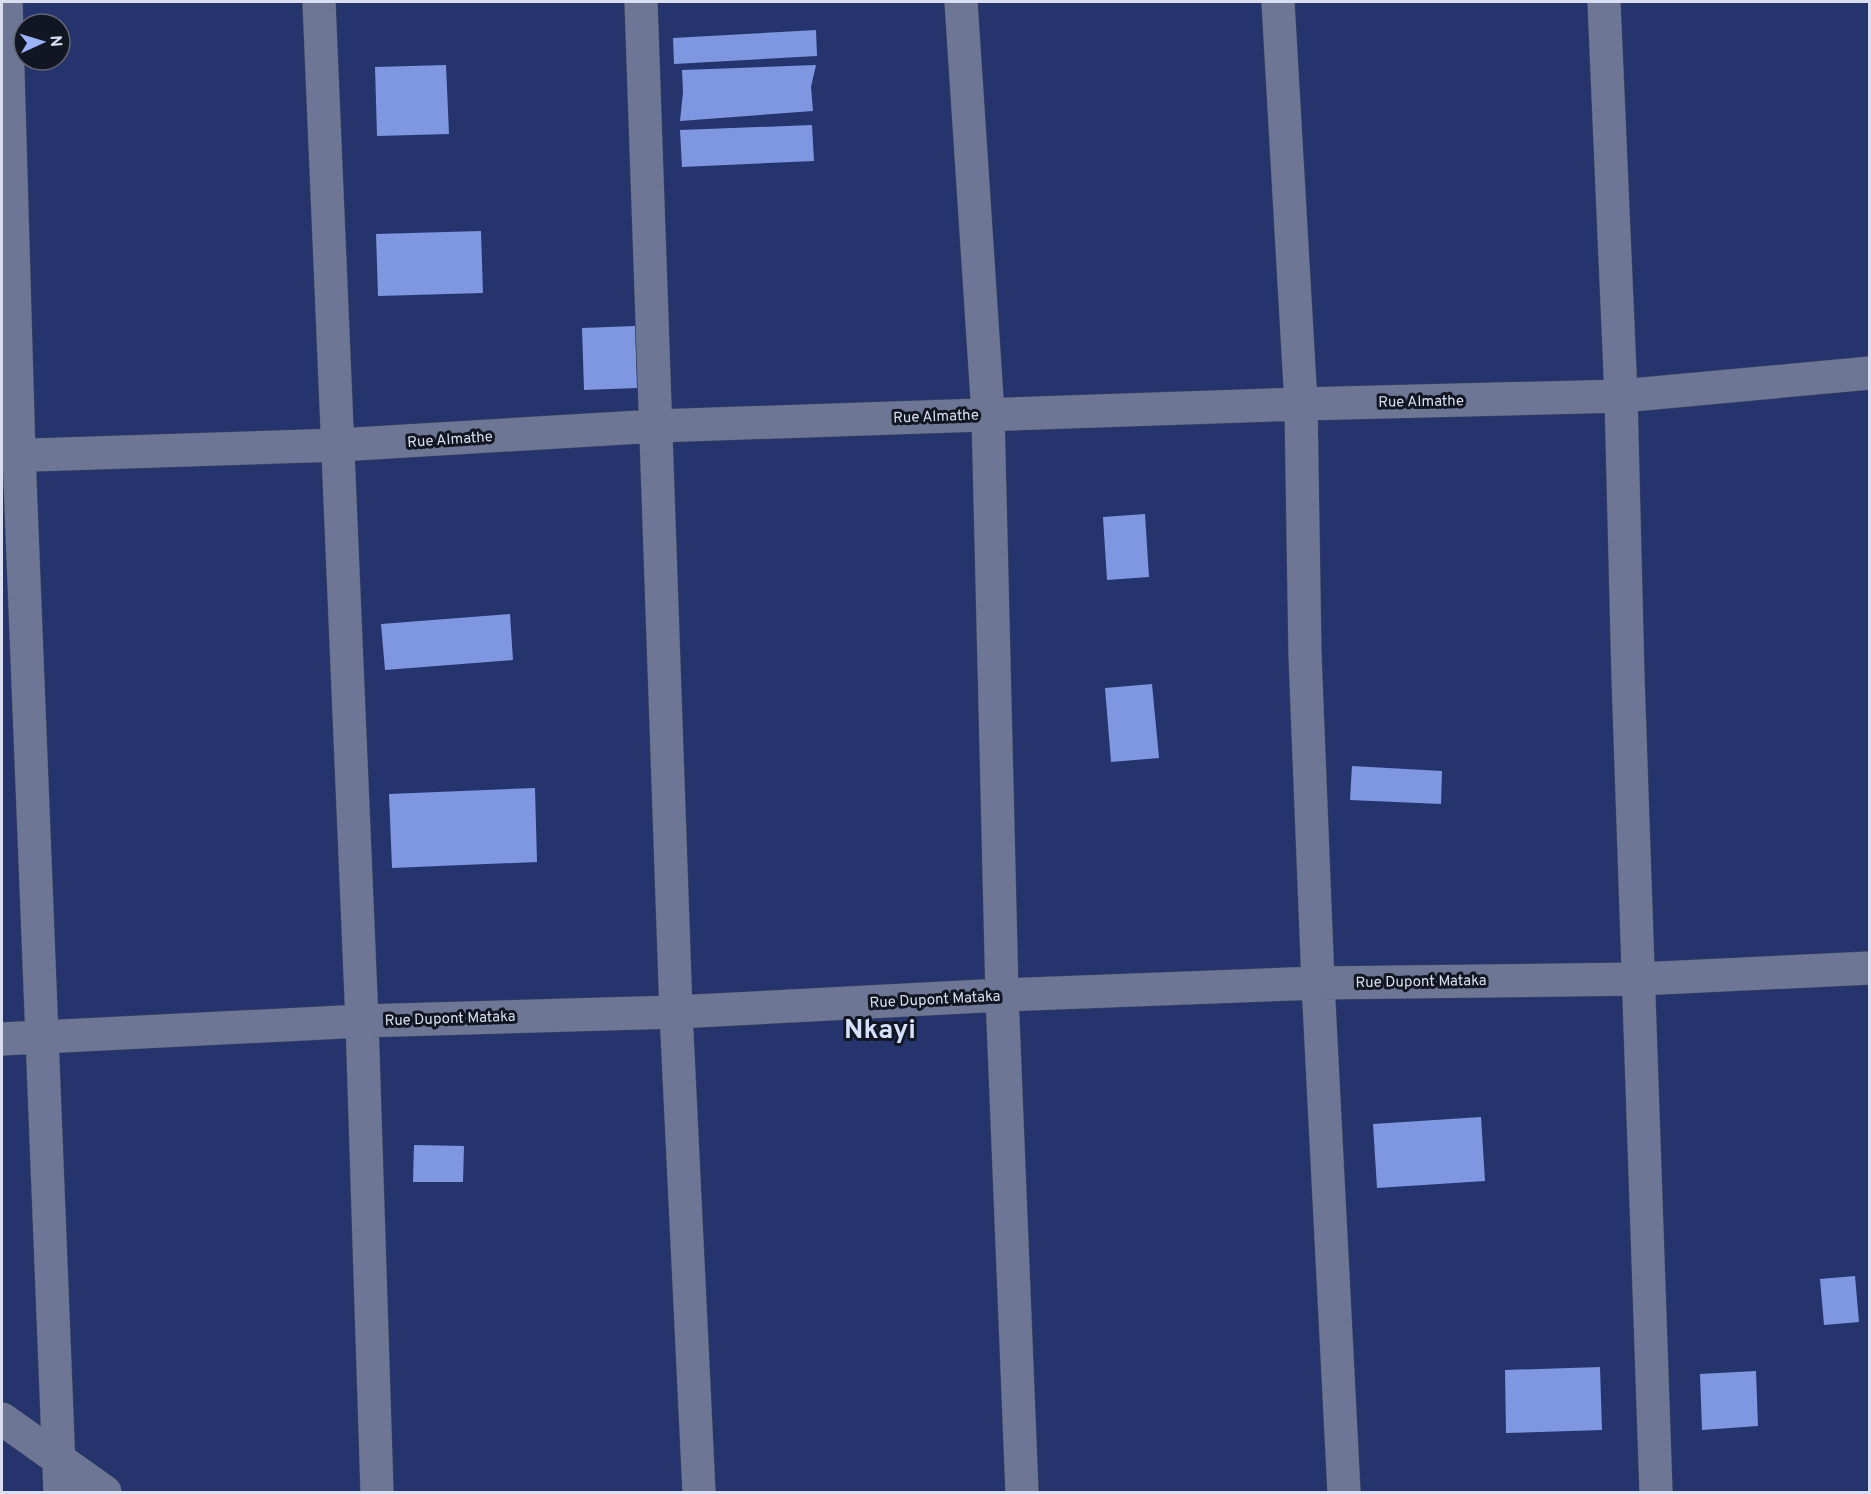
<svg xmlns="http://www.w3.org/2000/svg" width="1871" height="1494" viewBox="0 0 1871 1494" font-family="Overpass,sans-serif">
<rect width="100%" height="100%" fill="#252d47"/>
<path fill="#25346d" fill-rule="evenodd" d="M2 2H1869V1492H2ZM24 24H60V60H24Z"/>
<path fill="#7f97e0" d="M816 30 817 56 674 64 673 38Z
M446 65 449 134 377 136 375 67Z
M816 65 811 87 813 111 680 121 683 92 682 70Z
M812 125 814 161 682 167 680 130Z
M481 231 483 293 378 296 376 234Z
M635 326 637 388 584 390 582 328Z
M1145 514 1149 577 1107 580 1103 517Z
M510 614 513 660 385 670 381 624Z
M1152 684 1159 758 1111 762 1105 688Z
M1352 766 1442 771 1441 804 1350 800Z
M535 788 537 862 392 868 389 794Z
M1481 1117 1485 1181 1377 1188 1373 1124Z
M414 1145 464 1146 463 1182H413Z
M1855 1276 1859 1322 1824 1325 1820 1279Z
M1600 1367 1602 1430 1506 1433 1505 1370Z
M1756 1371 1758 1426 1702 1430 1700 1374Z"/>
<g fill="none" stroke-linecap="round" stroke-linejoin="round">
<g stroke="#434a5f" stroke-width="34">
<path id="minor" d="M6 2 19 455 60 1492
M319 2 362 1021 377 1492
M641 2 676 1012 699 1492
M961 2 988 414 1002 995 1022 1492
M1278 2 1301 404 1305 655 1318 983 1344 1492
M1604 2 1621 396 1628 677 1656 1492
M2 456 339 445 657 426 1301 404 1621 396 1870 373
M2 1039 362 1021 676 1012 1002 995 1318 983 1639 979 1870 968
M2 1419 105 1492"/>
</g>
<use href="#minor" stroke="#6d7795" stroke-width="33"/>
</g>
<g text-anchor="middle" stroke-width="6" stroke-linejoin="round" paint-order="stroke">
<g font-size="15" fill="#d9dff0" stroke="#121622">
<text transform="translate(1421 401) rotate(-1)" y="5">Rue Almathe</text>
<text transform="translate(936 416) rotate(-2)" y="5">Rue Almathe</text>
<text transform="translate(450 439) rotate(-4)" y="5">Rue Almathe</text>
<text transform="translate(1421 981) rotate(-1)" y="5">Rue Dupont Mataka</text>
<text transform="translate(935 999) rotate(-3)" y="5">Rue Dupont Mataka</text>
<text transform="translate(450 1018) rotate(-2)" y="5">Rue Dupont Mataka</text>
</g>
<g font-size="27" font-weight="bold" fill="#d5e0fc" stroke="#121622">
<text x="880" y="1038">Nkayi</text>
</g>
</g>
<rect width="1871" height="1494" fill="none" stroke="#d9dff0" stroke-width="6"/>
<g transform="translate(42 42) rotate(86)"><circle r="28" fill="#121622" stroke="#626674" stroke-width="1.5"/>
<path d="M0-4.5L10 22L0 15L-10 22Z" fill="#9bb4fd"/>
<text y="-9" font-size="16" font-weight="bold" text-anchor="middle" fill="#d9dff0">N</text>
</g>
</svg>
